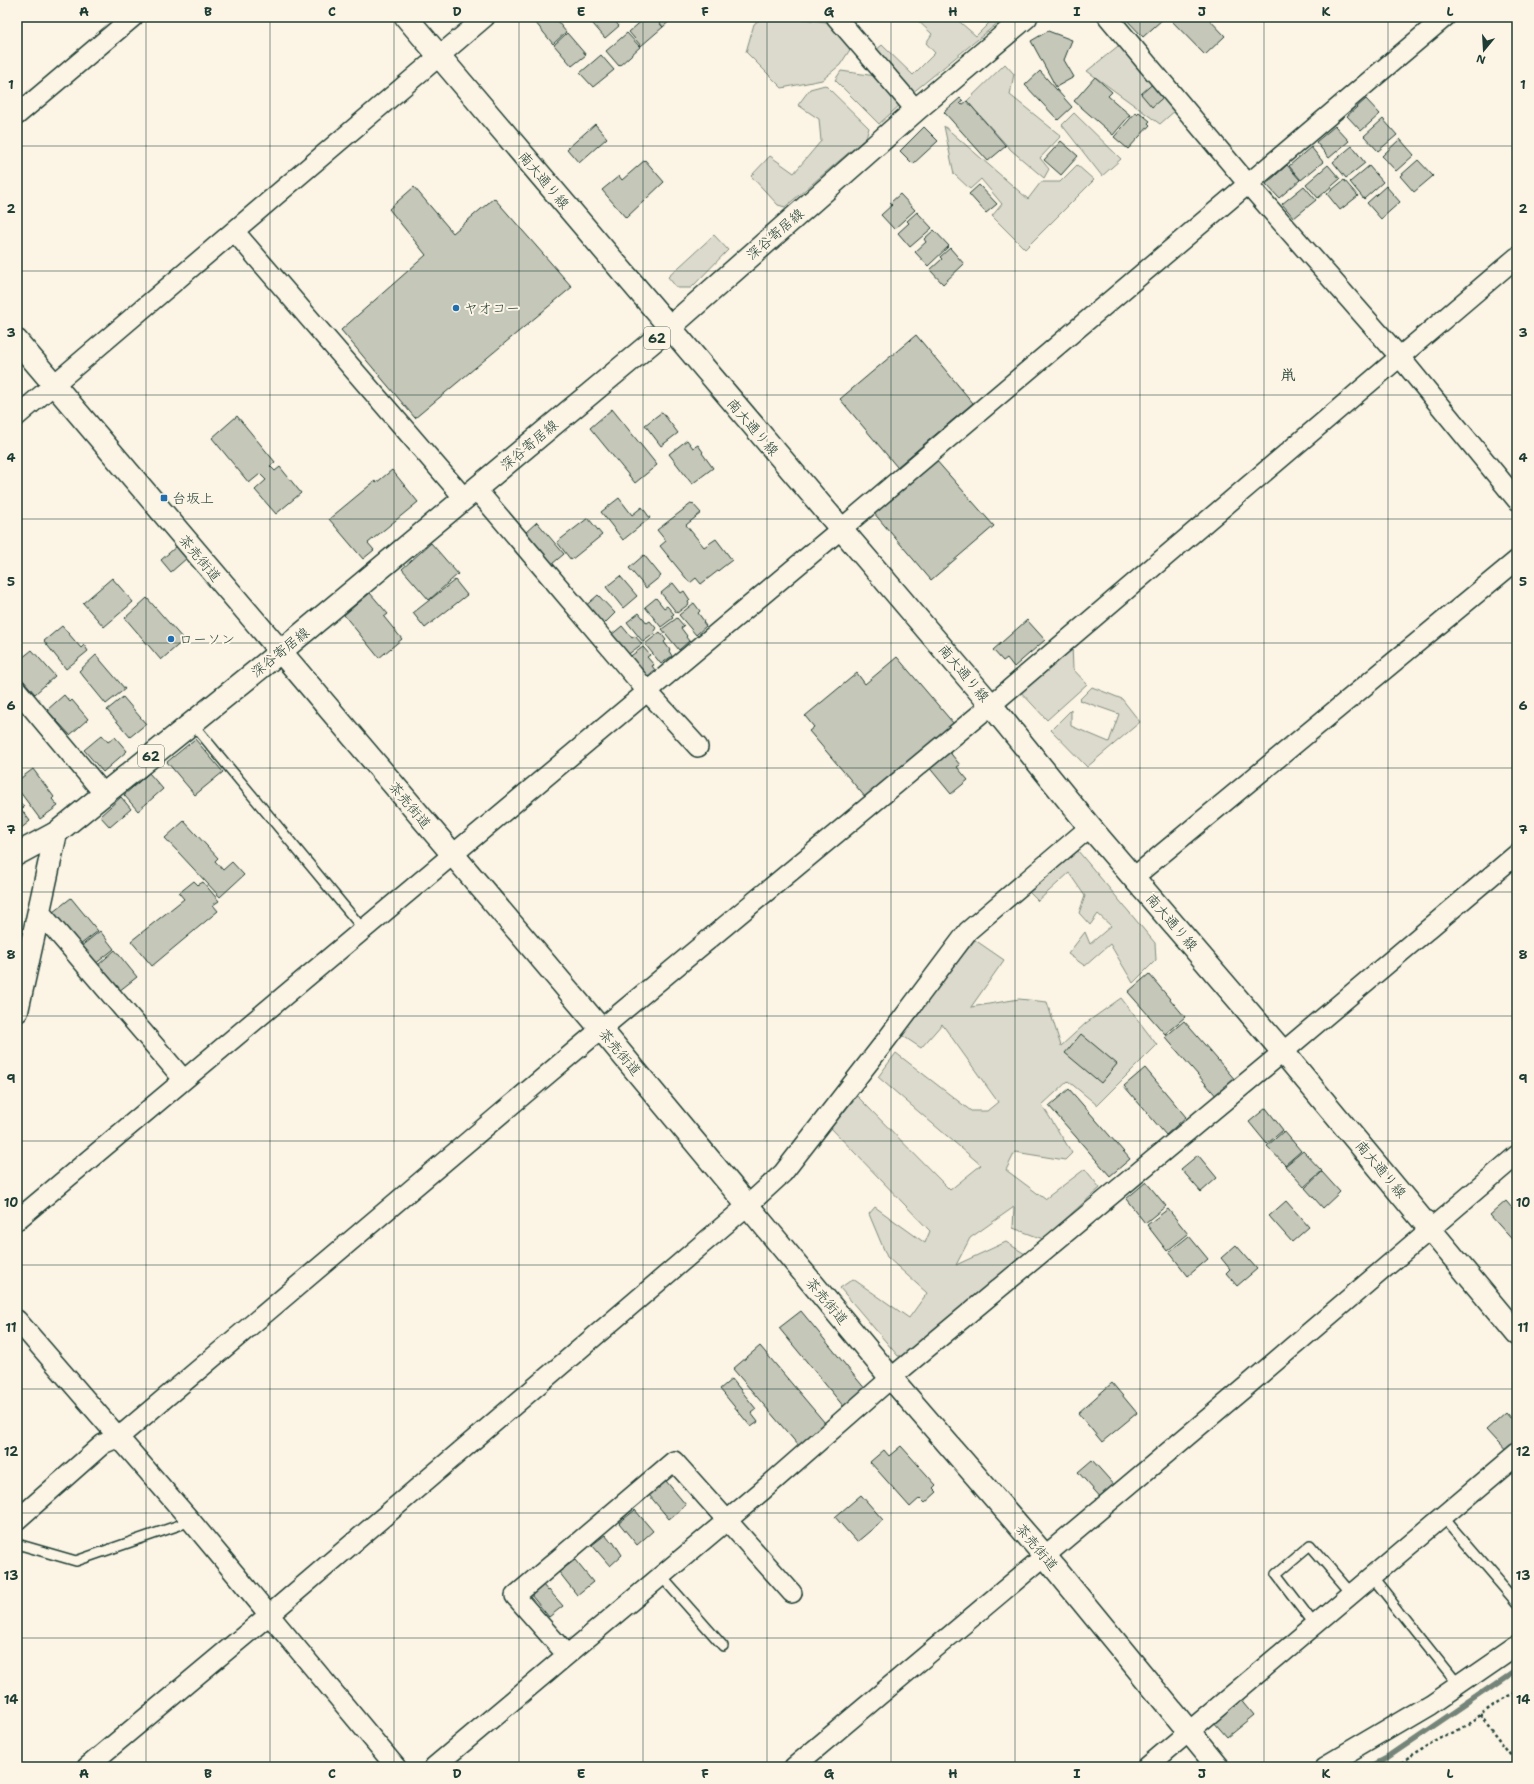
<svg xmlns="http://www.w3.org/2000/svg" width="1534" height="1784" viewBox="0 0 1534 1784" font-family="'Shantell Sans','Klee One',sans-serif">
<rect width="100%" height="100%" fill="#fcf5e5"/>
<filter id="ink" filterUnits="userSpaceOnUse"><feTurbulence type="fractalNoise" baseFrequency=".025" numOctaves="2"/><feDisplacementMap in="SourceGraphic" scale="8" xChannelSelector="R" yChannelSelector="G"/><feConvolveMatrix kernelMatrix="1 2 1 2 8 2 1 2 1" color-interpolation-filters="sRGB"/></filter>
<g filter="url(#ink)">
<path fill="#dcdacc" stroke="#7e8c80" d="M763 17H790L833 23 853 45 840 65 822 80 782 88 746 52 754 24Z
M914 17H954L976 36 995 17H1005L911 94 875 51 882 45 913 75 935 53 926 43 932 34Z
M1123 42 1177 109 1160 124 1087 71Z
M1005 64 1014 74 1010 95 1061 136 1040 158 1049 169 1044 178 1011 150 967 101Z
M841 71 876 76 901 104 879 124 835 80Z
M825 85 869 128 866 138 785 207 778 205 751 176 770 156 794 173 821 141 819 119 798 105 810 89Z
M1074 113 1121 159 1102 176 1062 125Z
M944 126 1028 199 1041 182H1060L1077 165 1094 180 1025 249 992 216 1002 204 981 179 970 189 954 174Z
M714 235 728 250 691 288H677L668 277Z
M1072 644 1073 669 1087 684 1047 720 1018 689Z
M1092 687 1122 699 1140 722 1087 767 1051 730 1071 710V726L1109 742 1119 714 1079 700Z
M1078 851 1155 943 1156 960 1133 983 1110 944 1085 966 1068 954 1085 932 1090 944 1111 926 1098 914 1090 925 1079 913 1085 896 1069 873 1038 901 1027 890Z
M975 940 1004 960 971 1007 1019 999 1047 1002 1061 1046 1086 1023 1121 998 1157 1045 1097 1105 1068 1081 1042 1105 1072 1153 1065 1160 1015 1152 1006 1170 1045 1199 1085 1169 1100 1188 1043 1239 1013 1228 1014 1207 970 1238 956 1265 1006 1242 1025 1254 907 1356H898L840 1288 853 1279 909 1318 927 1293 887 1257 869 1214 875 1207 925 1243 930 1231 831 1128 857 1096 950 1190 981 1165 878 1077 896 1053 971 1111H987L998 1102 942 1024 921 1048 900 1034Z"/>
<g fill="none" stroke-linecap="round" stroke-linejoin="round">
<path stroke="#758479" stroke-width="5.5" d="M1369 1767 1388 1757 1517 1669"/>
</g>
<path fill="#c5c7b9" stroke="#1f3d34" d="M540 17H554L566 32 553 44 535 22Z
M587 17H611L619 26 605 38Z
M618 17H629L622 22Z
M646 17H653L663 27 641 46 629 32Z
M655 17H674L663 27Z
M1124 17H1161L1163 19 1143 37Z
M1168 17H1207L1225 36 1205 55Z
M1048 31 1072 40 1064 60 1074 77 1056 87 1031 41Z
M567 33 586 55 572 66 554 45Z
M627 33 640 47 619 66 606 51Z
M601 55 614 70 593 87 580 73Z
M1040 71 1072 107 1058 120 1025 85Z
M1095 77 1112 92 1108 96 1130 115 1113 135 1074 101Z
M1156 81 1167 94 1152 107 1141 94Z
M960 98 963 101 960 103 962 105 967 101 1006 146 988 161 944 112Z
M1366 99 1380 114 1361 131 1347 116Z
M1136 112 1137 114 1139 112 1150 121 1148 123 1150 125 1128 149 1114 137Z
M1383 119 1397 135 1378 151 1364 136Z
M595 124 607 138 579 163 567 149Z
M1335 126 1349 141 1329 158 1316 142Z
M924 127 938 141 913 164 900 151Z
M1400 139 1414 155 1396 171 1382 156Z
M1061 141 1078 156 1061 175 1044 160Z
M1352 146 1365 163 1346 178 1333 162Z
M1311 147 1323 162 1301 180 1289 166Z
M645 160 664 182 626 218 602 190 619 176 622 180Z
M1418 160 1433 176 1414 192 1400 176Z
M1287 165 1300 180 1279 198 1266 184Z
M1328 165 1340 179 1318 198 1306 184Z
M1369 166 1383 182 1364 199 1350 182Z
M1344 180 1358 196 1340 210 1327 194Z
M979 185 997 204 986 213 969 194Z
M1304 186 1316 200 1294 218 1282 204Z
M1386 186 1400 202 1381 219 1367 203Z
M414 187 453 233 494 198 572 287 415 418 341 330 426 255 389 209Z
M900 194 915 210 894 229 881 215 892 205 890 203Z
M917 212 932 228 910 247 898 233 909 223 907 221Z
M934 230 949 246 928 266 915 252 926 242 924 239Z
M950 248 964 264 943 284 930 270 942 259 940 257Z
M916 335 973 403 897 467 840 399Z
M612 409 657 465 635 483 590 428Z
M662 412 678 433 661 446 645 425Z
M237 416 275 462 270 466 275 471 280 467 301 493 276 514 255 490 266 480 260 474 249 483 212 438Z
M687 440 693 448 698 445 703 452 702 453 713 468 692 484 669 454Z
M935 459 994 526 931 580 873 512Z
M392 470 418 502 368 543 374 550 363 559 329 519 375 481 376 483Z
M619 498 632 515 642 507 650 518 623 540 601 512Z
M692 503 701 513 686 525 704 547 716 539 732 560 701 584 696 578 690 583 660 546 666 541 657 530Z
M588 518 602 535 571 560 557 542Z
M537 522 564 554 552 564 525 533Z
M431 543 458 574 429 600 402 569Z
M177 546 187 558 171 572 161 560Z
M644 555 661 576 646 588 629 568Z
M620 576 637 596 623 608 606 587Z
M112 578 133 602 104 627 83 603Z
M455 580 467 595 425 628 413 613Z
M673 583 681 593 684 591 690 600 688 602 689 604 677 613 661 593Z
M370 593 388 614 384 617 402 639 379 658 344 615Z
M598 595 615 613 601 627 583 608Z
M147 598 184 640 161 660 125 618Z
M656 598 664 608 667 606 674 614 671 616 673 618 661 627 645 607Z
M694 603 700 611 698 613 704 621 703 622 706 626 696 635 679 615Z
M639 613 647 623 650 621 656 628 654 631 655 633 643 642 627 622Z
M677 618 684 626 681 628 687 636 686 637 689 641 679 650 662 629Z
M1027 620 1045 640 1014 667 1007 658 1003 661 993 650Z
M62 626 81 648 84 645 88 651 66 669 44 641Z
M622 626 632 638 635 636 642 644 626 656 610 636Z
M660 632 666 640 664 642 670 650 669 651 672 656 661 664 645 644Z
M643 647 650 655 647 657 654 665 652 666 655 670 645 678 628 658Z
M32 650 55 676 35 694 17 673V662Z
M96 655 125 689 106 704 79 671Z
M897 657 954 724 866 798 809 731 814 727 805 716 857 673 865 684Z
M64 695 70 702 72 700 88 719 70 735 47 710Z
M123 697 146 724 130 737 107 710Z
M102 735 108 742 115 737 127 751 103 772 84 750Z
M195 739 223 772 195 795 167 762Z
M948 750 960 765 957 767 968 780 951 794 928 766Z
M33 769 54 797 52 799 58 806 40 819 17 788V781Z
M149 773 163 789 138 811 124 795Z
M121 797 131 809 110 827 100 816Z
M17 798 24 807 21 809 30 821 19 830 17 828Z
M184 821 218 858 215 861 223 870 232 862 244 875 220 897 165 838Z
M194 881 198 885 203 882 219 901 213 905 218 911 152 966 131 941 184 899 179 893Z
M71 898 98 931 80 945 53 912Z
M100 931 114 949 94 965 80 947Z
M115 950 137 977 119 991 98 965Z
M1149 974 1185 1017 1165 1034 1128 992Z
M1184 1021 1237 1082 1218 1098 1165 1037Z
M1081 1034 1117 1064 1101 1083 1065 1053Z
M1145 1068 1186 1117 1166 1135 1124 1086Z
M1069 1089 1130 1159 1110 1176 1049 1106Z
M1266 1108 1283 1130 1267 1144 1249 1122Z
M1284 1131 1301 1151 1285 1165 1267 1146Z
M1303 1151 1322 1171 1304 1187 1285 1166Z
M1198 1155 1217 1178 1201 1192 1181 1169Z
M1322 1172 1340 1192 1323 1208 1305 1188Z
M1146 1182 1166 1206 1145 1223 1126 1199Z
M1286 1201 1309 1227 1292 1242 1269 1216Z
M1506 1201 1517 1214V1245L1490 1215Z
M1168 1209 1188 1234 1167 1251 1147 1225Z
M1189 1236 1208 1259 1188 1276 1169 1252Z
M1236 1245 1257 1269 1237 1286 1226 1273 1230 1269 1221 1258Z
M801 1311 866 1390 844 1407 779 1328Z
M760 1346 825 1423 799 1446 733 1369Z
M732 1379 756 1409 751 1413 758 1422 751 1427 720 1389Z
M1112 1383 1137 1413 1102 1442 1078 1413Z
M1506 1412 1517 1425V1448L1509 1455 1486 1430Z
M901 1446 936 1485 933 1488 937 1492 925 1503 920 1498 910 1507 870 1462 884 1450 889 1456Z
M1092 1460 1117 1488 1103 1500 1078 1472Z
M666 1481 686 1505 669 1519 649 1495Z
M861 1495 883 1520 857 1542 835 1517Z
M635 1510 653 1531 637 1545 619 1523Z
M605 1535 611 1542 613 1541 622 1555 610 1566 592 1545Z
M575 1560 593 1582 577 1595 559 1572Z
M543 1585 548 1591 549 1590 563 1606 549 1617 531 1595Z
M1240 1698 1254 1715 1227 1737 1213 1721Z"/>
<g fill="none" stroke-linecap="round" stroke-linejoin="round">
<g stroke="#1f3d34" stroke-width="12">
<path id="service" d="M192 723 363 929
M1443 1517 1517 1603
M17 1544 76 1561 191 1521
M661 1576 723 1646
M1372 1577 1458 1685
M1315 1625 1276 1574 1310 1545 1352 1594"/>
</g>
<g stroke="#1f3d34" stroke-width="22">
<path id="minor" d="M836 17 916 110
M1108 17 1248 184 1399 356 1517 500
M17 115 133 17
M234 231 465 499
M17 416 485 17
M476 489 647 691 698 747
M17 690 104 794
M1134 877 1517 560
M40 912 184 1080
M17 1220 841 529 1445 17
M17 1320 191 1521 396 1767
M17 1520 103 1444 119 1437 601 1029 991 705 1517 257
M567 1655 515 1596 674 1461 792 1593
M87 1767 269 1615 748 1205 783 1173 887 1039 968 931 1090 827
M434 1767 762 1491 891 1378 1283 1052 1517 854
M794 1767 1249 1384 1517 1155
M1147 1767 1517 1454
M1325 1767 1430 1705 1517 1645"/>
</g>
<g stroke="#1f3d34" stroke-width="25">
<path id="tertiary" d="M406 17 991 705 1090 827 1283 1052 1517 1334
M17 341 601 1029 891 1378 1045 1556 1218 1767
M17 1011 56 833"/>
</g>
<g stroke="#1f3d34" stroke-width="25">
<path id="primary" d="M17 854 56 833 280 652 669 328 916 110 1026 17"/>
</g>
<path stroke="#1f3d34" stroke-width="2.5" stroke-dasharray="3 3" stroke-linecap="butt" d="M1481 1715 1517 1761
M1396 1767 1481 1715 1506 1697 1517 1692"/>
<use href="#service" stroke="#fcf5e5" stroke-width="9"/>
<use href="#minor" stroke="#fcf5e5" stroke-width="19"/>
<use href="#tertiary" stroke="#fcf5e5" stroke-width="22"/>
<use href="#primary" stroke="#fcf5e5" stroke-width="22"/>
</g>
</g>
<path fill="none" stroke="#1f3d34" stroke-width="1" stroke-opacity="0.55" d="M146 17V1767M270 17V1767M394 17V1767M519 17V1767M643 17V1767M767 17V1767M891 17V1767M1015 17V1767M1140 17V1767M1264 17V1767M1388 17V1767M17 146H1517M17 271H1517M17 395H1517M17 519H1517M17 643H1517M17 768H1517M17 892H1517M17 1016H1517M17 1141H1517M17 1265H1517M17 1389H1517M17 1513H1517M17 1638H1517"/>
<g fill="#1f6fb2" stroke="#fcf5e5" stroke-width="1.5">
<circle cx="456" cy="308" r="4"/>
<rect x="160" y="494" width="8" height="8" rx="2"/>
<circle cx="171" cy="639" r="4"/>
</g>
<g text-anchor="middle" stroke-width="4" stroke-linejoin="round" paint-order="stroke">
<g fill="#fcf5e5" stroke="#617469" stroke-width="1">
<rect x="644" y="327" width="26" height="22" rx="3"/>
<rect x="138" y="745" width="26" height="22" rx="3"/>
</g>
<g font-size="13" font-weight="bold" fill="#1f3d34">
<text x="657" y="343">62</text>
<text x="151" y="761">62</text>
</g>
<g font-size="14" fill="#1f3d34" stroke="#fcf5e5">
<text transform="translate(544 180) rotate(50)" y="5">南大通り線</text>
<text transform="translate(775 234) rotate(-41)" y="5">深谷寄居線</text>
<text transform="translate(753 427) rotate(49)" y="5">南大通り線</text>
<text transform="translate(529 445) rotate(-40)" y="5">深谷寄居線</text>
<text transform="translate(200 558) rotate(50)" y="5">茶売街道</text>
<text transform="translate(280 652) rotate(-39)" y="5">深谷寄居線</text>
<text transform="translate(964 673) rotate(50)" y="5">南大通り線</text>
<text transform="translate(410 805) rotate(50)" y="5">茶売街道</text>
<text transform="translate(1172 922) rotate(49)" y="5">南大通り線</text>
<text transform="translate(620 1052) rotate(50)" y="5">茶売街道</text>
<text transform="translate(1381 1169) rotate(50)" y="5">南大通り線</text>
<text transform="translate(827 1301) rotate(50)" y="5">茶売街道</text>
<text transform="translate(1037 1547) rotate(50)" y="5">茶売街道</text>
</g>
<g font-size="14" fill="#1f3d34" stroke="#fcf5e5" text-anchor="start">
<text x="464" y="313">ヤオコー</text>
<text x="172" y="503">台坂上</text>
<text x="179" y="644">ローソン</text>
</g>
<g font-size="15" font-weight="bold" fill="#1f3d34" stroke="#fcf5e5">
<text x="1288" y="380">鼡</text>
</g>
</g>
<rect width="1534" height="1784" fill="none" stroke="#fcf5e5" stroke-width="44"/>
<g transform="translate(1484 50) rotate(198)" stroke="#fcf5e5" stroke-width="3" paint-order="stroke">
<path d="M0-3L7 15L0 10L-7 15Z" fill="#1f3d34"/>
<text y="-6" font-size="11" font-weight="bold" text-anchor="middle" fill="#1f3d34">N</text>
</g>
<rect x="22" y="22" width="1490" height="1740" fill="none" stroke="#1f3d34" stroke-width="1.5"/>
<g font-size="13" text-anchor="middle" font-weight="bold" fill="#1f3d34">
<text x="84" y="16">A</text>
<text x="208" y="16">B</text>
<text x="332" y="16">C</text>
<text x="457" y="16">D</text>
<text x="581" y="16">E</text>
<text x="705" y="16">F</text>
<text x="829" y="16">G</text>
<text x="953" y="16">H</text>
<text x="1077" y="16">I</text>
<text x="1202" y="16">J</text>
<text x="1326" y="16">K</text>
<text x="1450" y="16">L</text>
<text x="11" y="89">1</text>
<text x="1523" y="89">1</text>
<text x="11" y="213">2</text>
<text x="1523" y="213">2</text>
<text x="11" y="337">3</text>
<text x="1523" y="337">3</text>
<text x="11" y="462">4</text>
<text x="1523" y="462">4</text>
<text x="11" y="586">5</text>
<text x="1523" y="586">5</text>
<text x="11" y="710">6</text>
<text x="1523" y="710">6</text>
<text x="11" y="834">7</text>
<text x="1523" y="834">7</text>
<text x="11" y="959">8</text>
<text x="1523" y="959">8</text>
<text x="11" y="1083">9</text>
<text x="1523" y="1083">9</text>
<text x="11" y="1207">10</text>
<text x="1523" y="1207">10</text>
<text x="11" y="1332">11</text>
<text x="1523" y="1332">11</text>
<text x="11" y="1456">12</text>
<text x="1523" y="1456">12</text>
<text x="11" y="1580">13</text>
<text x="1523" y="1580">13</text>
<text x="11" y="1704">14</text>
<text x="1523" y="1704">14</text>
<text x="84" y="1778">A</text>
<text x="208" y="1778">B</text>
<text x="332" y="1778">C</text>
<text x="457" y="1778">D</text>
<text x="581" y="1778">E</text>
<text x="705" y="1778">F</text>
<text x="829" y="1778">G</text>
<text x="953" y="1778">H</text>
<text x="1077" y="1778">I</text>
<text x="1202" y="1778">J</text>
<text x="1326" y="1778">K</text>
<text x="1450" y="1778">L</text>
</g>
</svg>
